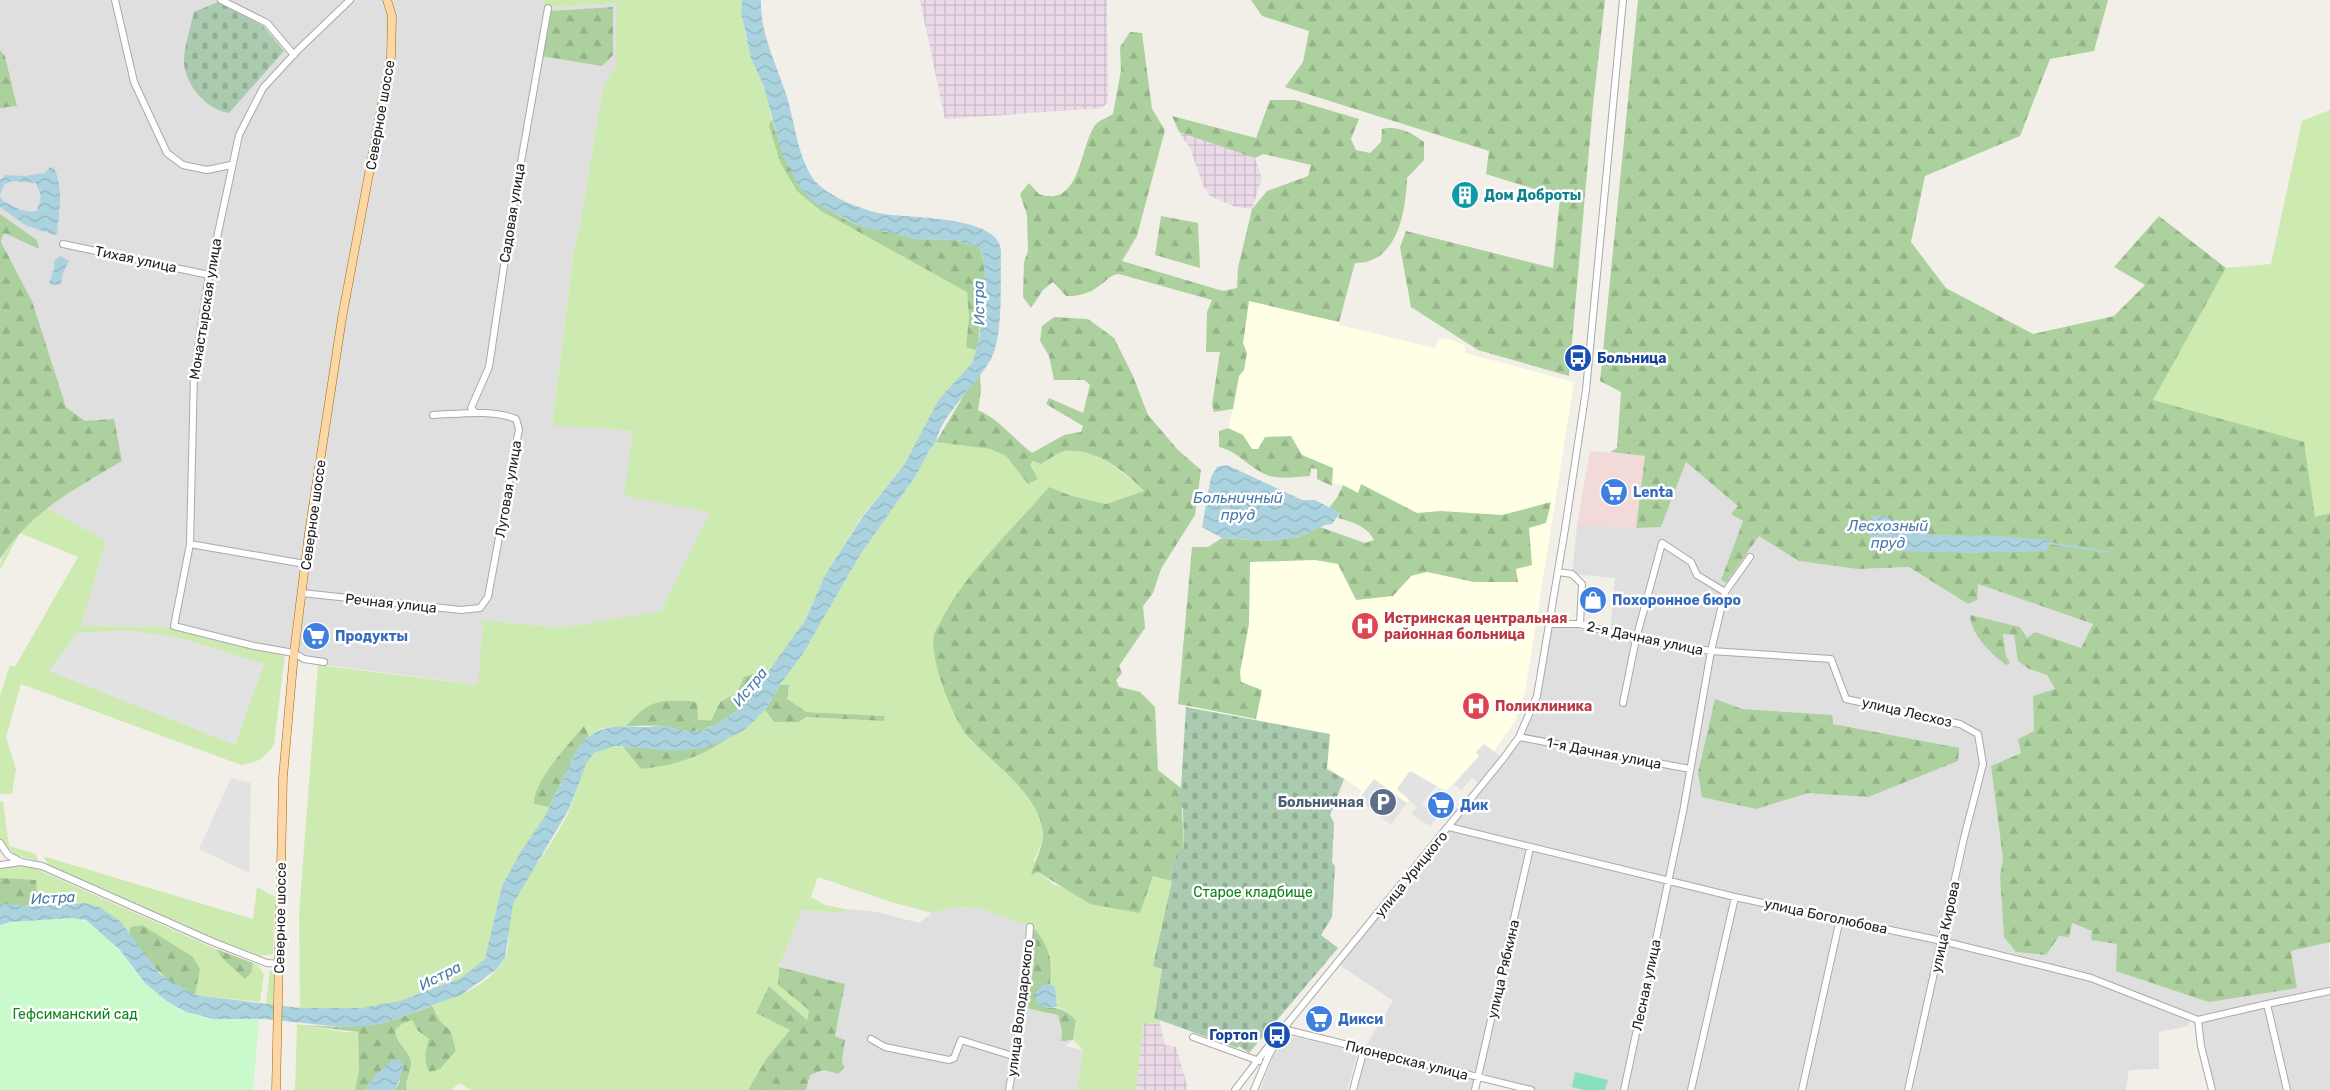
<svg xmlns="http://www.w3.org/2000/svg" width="2330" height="1090" viewBox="0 0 2330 1090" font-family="Rubik,sans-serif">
<defs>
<pattern id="industrial-grid" width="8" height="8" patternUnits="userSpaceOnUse" patternTransform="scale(1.25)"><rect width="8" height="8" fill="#ebdbe8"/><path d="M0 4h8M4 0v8" fill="none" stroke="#c9bcc7"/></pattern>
<pattern id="forest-firs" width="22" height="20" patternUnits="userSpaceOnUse" patternTransform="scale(1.25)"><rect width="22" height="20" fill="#add19e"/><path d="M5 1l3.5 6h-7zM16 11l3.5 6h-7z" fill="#95b388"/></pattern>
<pattern id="cemetery-stones" width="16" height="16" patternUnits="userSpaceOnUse" patternTransform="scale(1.25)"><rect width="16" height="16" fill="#aacbaf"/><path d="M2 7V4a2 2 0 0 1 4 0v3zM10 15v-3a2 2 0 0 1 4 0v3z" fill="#92ae96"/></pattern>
<pattern id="water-waves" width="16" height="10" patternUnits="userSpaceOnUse" patternTransform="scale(1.25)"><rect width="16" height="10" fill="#aad3df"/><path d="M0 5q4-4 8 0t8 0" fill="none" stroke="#92b5bf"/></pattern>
</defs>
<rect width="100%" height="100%" fill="#f2efe9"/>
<path fill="#e0dfdf" d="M0 0H541L548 8 618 3 616 65 603 87 581 219 574 250 552 424 633 431 710 512 661 611 560 628 483 620 479 685 302 662 285 655 168 627 81 626 106 541 46 507 122 460 85 421 66 407 32 301 1 242 4 233 38 249 37 240 0 214V108L17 105 5 56 0 50Z
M1686 462 1738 506 1743 521 1721 580 1726 583 1759 536 1858 569 1909 567 1968 604 1978 584 2093 624 2081 648 2035 632 2027 638 1970 616 2009 663 2006 656 2003 633 2014 635 2029 669 2048 675 2055 690 2033 697 2034 731 2021 753 1991 766 2003 859 2000 876 2004 937 2059 936 2072 923 2092 931V940L2118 943 2297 987 2291 951 2329 941 2330 1090H2212L2198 1020 2190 1017 2188 1026 2159 1032V1069L2129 1070 2126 1090H1531L1478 1078 1475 1090H1353L1364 1049 1393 1001 1337 963 1519 737 1537 696 1549 624H1580L1610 632 1615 578 1572 574 1577 525 1661 527Z
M954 907 980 908 1033 928 1032 958 1034 963 1030 985V1009L1058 1015 1062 1032 1061 1041 1073 1040 1065 1046 1083 1050 1077 1090H806L810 1075 824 1070 838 1074 845 1040 835 1036 845 984 779 967 802 910 844 913 846 909 878 912 919 923 932 913Z
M1286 1035 1358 1052 1347 1090H1260L1272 1059Z"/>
<path fill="#f2dad9" d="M1590 451 1646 456 1636 528 1577 525Z"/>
<path fill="url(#industrial-grid)" d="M920 0H1107L1108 102 1102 108 945 119Z
M1179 132 1255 158 1262 178 1252 209 1236 207 1210 196 1203 185 1190 148Z
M1144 1023 1160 1024 1165 1045 1176 1047 1187 1086 1186 1090H1136Z"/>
<path fill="#ffffe5" d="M1249 301 1339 322V325L1435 348 1439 338 1451 340 1465 345V353L1574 382 1525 693 1515 721 1494 751 1484 744 1476 752 1480 756 1446 791 1410 771 1397 789 1409 800 1391 825 1358 800 1361 790 1256 719 1186 707 1204 550 1357 556 1420 523 1343 485 1320 480 1322 465 1248 452 1229 437 1228 428 1233 409Z"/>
<path fill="#cdebb0" d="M541 0H742C739 27 754 63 764 88 769 99 769 111 772 121 780 144 791 166 800 188L954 240 979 341 972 363 939 399 904 465 860 519 825 575 806 619 769 673 751 696 717 722 603 728 589 736 580 744 545 816 521 851 502 886 488 949 485 959 475 968 461 978 400 1002 361 1008H300L299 914 318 665 478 685 483 620 560 628 661 611 710 512 624 496 633 431 552 425 574 250 581 219 603 87 616 65 617 3 548 8Z
M2330 110V513L2315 518 2152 400 2226 268 2271 264 2302 121Z
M936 442 990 449 1006 456 1028 484 1030 465 1033 461 1042 464C1048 460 1058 452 1065 451 1096 448 1123 472 1144 491L1106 504 1069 495 1049 488 1010 533 970 740C993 760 1043 801 1043 834 1042 844 1038 852 1034 860L1038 872 1055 885 1140 913 1153 876 1172 881 1154 965 1162 968 1154 1017 1160 1020V1024L1144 1023 1136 1090H1077L1083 1050 1073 1040 1076 1020 1065 1010 1057 1007 1055 988 1050 984 1052 966 1033 928 980 908 954 907 932 913 891 902 818 877 811 897 825 905 846 909 844 913 802 910 779 967 778 984 809 1010 807 1020 769 986 790 1030 766 1059 748 1090H471L459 1083 452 1090H407C404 1081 412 1071 411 1062 410 1051 397 1046 395 1030L402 1024 412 1020 418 1031 429 1039 446 1063 456 1051 451 1031 440 1021 432 1006C456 997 490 985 504 960 512 945 506 920 513 904 529 870 555 843 570 809 577 792 579 765 594 753 602 747 614 746 623 747L641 769C685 753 731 744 765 710L774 722H799L806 717 884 721 885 716 807 712 787 699 789 685H780L804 652 860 555 915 477 930 449Z
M46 507 106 541 81 626 168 627 285 655 274 744C265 759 258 762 241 765L21 684 6 737 16 769 12 794H0V696L10 665 15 667 78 557 20 533 0 570C0 543 27 525 46 507Z
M0 801 3 802 9 846 36 854 38 861 15 855 0 839Z
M43 856 253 919 257 887 275 897 273 954 260 956 250 954 50 868Z
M19 865 32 867 216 949 258 965 264 974 260 1002 195 995 85 903 0 904V867Z
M270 969 274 974 273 1005 266 1004Z
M297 1024 345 1032H358L359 1070 355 1090H295Z"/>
<path fill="url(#forest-firs)" d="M1251 0H1605L1593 105 1569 376 1478 350 1411 307 1400 247 1406 231 1553 268 1560 197 1486 174 1489 151 1285 87 1303 62 1309 31 1262 16Z
M1638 0H2108L2094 51 2050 59 2020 136 1925 176 1911 242 1946 288 2033 334 2114 316 2145 285 2114 267 2159 216 2226 268 2153 400 2304 442 2315 517 2330 513V942L2291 951 2297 988 2209 1002 2116 971 2117 944 2091 940 2092 931 2072 923 2069 937 2059 936 2046 955 2016 952 2004 937 2000 876 2003 859 1991 766 2021 753 2018 739 2034 731 2033 696 2055 689 2047 675 2029 669 2018 661 2014 635 2003 634 2006 656 2010 663 2006 665C1991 654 1971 635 1970 615L2020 627 2027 638 2035 632 2081 648 2093 624 1978 584 1977 600 1968 604 1909 567 1858 569 1799 561 1759 536 1726 583 1721 580 1743 521 1731 514 1738 506 1686 462 1661 527 1636 528 1645 456 1610 452 1617 448 1621 392 1600 381Z
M613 7V55L602 66 541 56 551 11Z
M1130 32 1142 33 1152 109 1165 130 1137 236 1122 261 1223 291 1237 288 1238 268 1252 209 1267 191 1308 176 1311 165 1263 154 1255 158 1179 132 1172 116 1256 138 1270 100H1295L1359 119 1351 139 1356 150 1370 153 1381 142 1382 129C1398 125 1412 133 1424 142V160L1407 178C1406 212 1397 264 1355 263L1339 322 1249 301 1243 343 1247 353 1244 370 1239 376 1233 409 1214 412 1212 405 1220 352H1206L1207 312 1212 300 1119 274C1109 275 1107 281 1099 286 1090 293 1077 297 1066 296L1053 282 1043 290 1031 308 1023 297 1024 262 1028 251 1027 215 1020 194 1029 183 1039 194C1043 195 1050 197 1054 196 1081 193 1082 141 1096 124 1100 120 1108 117 1113 114L1121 70 1120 47Z
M0 50 5 56 17 106 0 108Z
M772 119 776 134 831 211 844 219 860 226 916 239 954 240 979 247C993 276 979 310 979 341L976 350 966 347 969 317 967 292 821 211 797 191 781 164 769 126Z
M0 214 37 240 39 249 4 233 1 242 32 301 66 407 85 421 114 419 122 461C75 489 31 511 0 559Z
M1161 216 1198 223 1200 268 1155 255Z
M1054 317 1088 319 1114 338 1133 376 1148 415 1178 450 1201 470 1195 515 1161 569 1153 593 1143 606 1145 628 1119 666 1122 673 1116 680 1119 687 1140 692 1155 707 1158 770 1181 788 1184 851 1177 853 1168 880 1153 876 1140 913 1090 904 1038 872 1031 875C1034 862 1044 846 1043 832 1039 796 996 765 972 741 955 725 929 660 934 636 934 632 938 627 940 623 963 575 1014 528 1049 487L1069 495 1106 504 1144 491C1125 471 1095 448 1065 451 1058 452 1048 460 1041 464L1033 461 1030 465 1038 479 1028 484 1006 456 990 449 936 442 970 385 980 375 981 390 978 410C999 419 1014 439 1032 453L1064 435 1081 432 1083 426 1046 404 1049 398 1083 413 1090 385 1084 380H1054L1049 356 1040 341 1042 326Z
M1228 428 1243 435 1252 449H1258L1265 437 1291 436 1302 455 1333 468 1332 486 1317 479V469L1311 468 1310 476C1297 477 1278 480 1267 475 1248 467 1239 452 1219 447V431Z
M1361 484 1417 513 1441 511 1502 515 1551 502 1546 523 1529 528 1532 565 1516 569 1518 582H1474L1427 572 1411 576 1393 596 1356 600 1338 564 1315 560 1250 562 1249 624 1240 672 1241 682 1262 690 1256 719 1178 704 1192 547H1208L1222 538 1268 541 1302 536 1320 527 1365 543 1374 540C1367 526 1352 522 1338 518L1340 513 1329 508 1338 496 1343 485 1358 493Z
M759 672 769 673C751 697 728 727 695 731 684 732 671 728 661 726 655 725 634 726 626 726 644 707 651 700 677 701 684 701 691 700 697 703L698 720 711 721 720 702 737 693 744 677Z
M780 685H789L787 699 807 712 885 716 884 721 806 717 799 722H774L765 710Z
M1715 699 1742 709 1832 715 1833 724 1959 748 1958 761 1868 797 1808 793 1756 809 1702 797 1698 773Z
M584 726 589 736 580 744 549 807 534 804C533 781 569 744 584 726Z
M727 739C701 757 672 766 641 769L623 747C666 748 686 754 727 739Z
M0 878 36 880 38 904 24 906 0 904Z
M142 925 193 957 200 969 195 995C167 983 143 960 129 932L131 927Z
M1032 929 1036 930C1050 951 1053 960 1050 984L1043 986 1047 1008C1061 1007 1066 1011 1076 1020L1073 1040 1061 1041 1062 1032 1058 1015 1030 1009 1027 1006 1034 963 1032 958Z
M216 949 253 963 251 973 245 979 222 958Z
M779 967 845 984 835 1036 845 1040 842 1060 844 1068 838 1074 824 1070 810 1075 806 1090H748L766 1059 790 1030 756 1013 769 986 807 1020 809 1010 778 985Z
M432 1006 440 1021 451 1031 456 1051 440 1069 430 1072C422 1063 426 1049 429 1039L418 1031 412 1020 402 1024 395 1030C397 1046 410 1051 411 1062 412 1071 404 1081 407 1090H395L400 1081 378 1073 365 1090H355L359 1070 358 1032 302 1025 341 1027 384 1023Z"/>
<path fill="url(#cemetery-stones)" d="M218 2 263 26 284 51 229 113C207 110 186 86 184 63 183 50 191 26 194 12Z
M1186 707 1330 734 1327 769 1344 779 1330 815 1334 823 1332 862 1335 866 1332 917 1321 935 1338 948 1249 1053 1239 1046 1237 1048 1154 1018 1162 969 1153 966 1172 881 1168 880 1177 853 1184 850 1183 808 1178 805 1177 798 1181 788Z"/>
<path fill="#c8facc" d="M73 918C102 918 127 965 145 983 153 991 176 1008 186 1012 207 1021 236 1018 259 1020L253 1090H0V925L10 922Z"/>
<path fill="#88e0be" d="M1575 1072 1608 1080 1605 1090H1584L1572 1087Z"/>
<path fill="#e2e2e2" d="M129 630 180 638 264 664 235 745 49 671 77 633Z
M1484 744 1503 759 1482 786 1472 778 1461 790 1454 784 1479 756 1476 752Z
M1410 771 1436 786 1422 804 1438 817 1430 826 1411 814 1417 807 1397 789Z
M231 778 251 783 249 873 199 849Z
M1374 779 1407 803 1391 825 1358 800Z"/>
<path fill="url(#water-waves)" d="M742 0H761C760 34 776 63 786 94 795 120 798 167 820 186 835 199 859 208 878 213 905 219 998 214 1001 250 1000 279 1004 335 991 359 978 383 941 415 936 442L930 449 915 477 860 555 804 652 780 685 765 710 756 719 744 730 727 739 703 748 675 751 615 746 594 753 586 764 569 809 513 904 505 958 497 969 461 995 384 1023 366 1026 341 1027 265 1019H214L186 1012 168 1002 145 983 119 949 86 920 73 918 10 922 0 925V904L24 906 85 903 99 907 120 921 160 974 195 995 300 1008H361L400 1001 461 978 485 959 502 886 521 851 545 816 580 744C604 722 619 727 648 727 652 727 655 725 659 726 670 726 681 731 693 731 714 731 738 711 751 696L806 619 825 575 861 519 904 465 939 399 972 363 979 341 985 285 983 256 979 247 954 240 916 239 860 226 815 203 800 188 782 154 764 87 751 58 741 12Z
M50 167 54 168C64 189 59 212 57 233L54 235 25 225 0 207V195L2 200C14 207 23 213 37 211L41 196 36 183 12 181 5 184 0 194V180L6 175 25 176 45 173Z
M61 256 69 261 62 275 61 284 51 285 49 283 54 269V261Z
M1227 465 1302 500H1315L1340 513 1332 524 1325 525 1302 536 1268 541 1222 538 1202 527 1211 477 1217 467Z
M1882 515 1930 535 1998 536 2048 540 2047 551 1972 553 1869 550 1871 517Z
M1050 984 1055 987 1057 1007 1047 1008 1037 1004 1035 992 1043 986Z
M394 1059 400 1060 404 1067 395 1090H365L378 1073Z"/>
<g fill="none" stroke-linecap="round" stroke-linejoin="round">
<path stroke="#aad3df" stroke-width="2" d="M2048 543 2109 552"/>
<g stroke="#a9a9a9" stroke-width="8">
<path id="minor" d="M115 0 134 82 167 153 183 165 207 170 231 165
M221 0 267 23 294 55
M63 244 209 275
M476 413 471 408 489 367 511 219 548 8
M190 544 305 564
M1558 572 1572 574 1582 584 1580 624
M302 593 461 610 480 608 488 597 519 429 516 419C491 409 460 414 433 415
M1549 624H1580L1636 639 1711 651 1831 659 1846 699 1960 724 1978 734 1983 764 1964 838 1908 1090
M324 662 304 659 294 653 254 646 174 626 190 544 194 374 209 275 239 135 263 88 298 50 350 0
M1623 703 1636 639 1662 543 1691 562 1697 575 1725 592
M1519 737 1690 769
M1449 827 1735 897 1942 941 2048 967 2091 978 2198 1020
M0 843 8 855 21 862
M0 865 21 862 42 866 213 942 267 963 280 964
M2267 1004 2330 991
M2198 1020 2267 1004 2287 1090
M2198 1020 2201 1046 2212 1090
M1283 1029 1531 1090
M1193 1037 1259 1061
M871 1039 885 1047 949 1060 954 1058 961 1040 1013 1056
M1009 1090 1026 986 1030 927
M1235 1090 1274 1039
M1254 1090 1268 1057 1283 1029 1503 759 1519 737 1537 696 1565 529 1586 390 1623 0
M1353 1090 1364 1049
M1475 1090 1530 848
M1624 1090 1683 812 1711 651 1725 592 1750 557
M1691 1090 1735 897
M1802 1090 1840 919"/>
</g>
<g stroke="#a06b00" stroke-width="9">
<path id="major" d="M276 1090 283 777 294 653 309 533 342 318 391 56 392 16 387 0"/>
</g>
<use href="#minor" stroke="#fff" stroke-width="6"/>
<use href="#major" stroke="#fcd6a4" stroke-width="8"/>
</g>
<defs>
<g id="building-disc" transform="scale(1.4375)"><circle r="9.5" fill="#0f9aa8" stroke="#fff"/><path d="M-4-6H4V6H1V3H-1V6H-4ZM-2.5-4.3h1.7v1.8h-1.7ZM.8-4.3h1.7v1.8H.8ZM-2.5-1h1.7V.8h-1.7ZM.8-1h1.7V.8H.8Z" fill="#fff"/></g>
<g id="bus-disc" transform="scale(1.4375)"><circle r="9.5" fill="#1a4fb4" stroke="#fff"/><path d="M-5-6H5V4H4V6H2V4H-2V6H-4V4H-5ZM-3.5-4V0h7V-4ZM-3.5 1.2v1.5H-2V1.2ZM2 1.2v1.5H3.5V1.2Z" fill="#fff"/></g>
<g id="supermarket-disc" transform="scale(1.4375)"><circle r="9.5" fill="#3f7fe0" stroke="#fff"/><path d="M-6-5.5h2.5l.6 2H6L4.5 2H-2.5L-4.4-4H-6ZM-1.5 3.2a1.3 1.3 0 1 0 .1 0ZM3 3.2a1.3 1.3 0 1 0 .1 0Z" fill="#fff"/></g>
<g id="shop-disc" transform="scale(1.4375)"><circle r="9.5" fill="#3f7fe0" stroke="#fff"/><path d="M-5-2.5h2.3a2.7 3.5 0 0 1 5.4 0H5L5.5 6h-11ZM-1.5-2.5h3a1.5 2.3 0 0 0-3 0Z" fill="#fff"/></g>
<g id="hospital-disc" transform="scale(1.4375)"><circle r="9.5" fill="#e0444e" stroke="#fff"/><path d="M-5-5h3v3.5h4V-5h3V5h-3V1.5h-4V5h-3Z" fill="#fff"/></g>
<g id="parking-disc" transform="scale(1.4375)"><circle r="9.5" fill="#5c6f8a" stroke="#fff"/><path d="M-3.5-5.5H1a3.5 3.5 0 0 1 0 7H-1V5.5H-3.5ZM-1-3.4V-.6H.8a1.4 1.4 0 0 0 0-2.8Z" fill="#fff"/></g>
</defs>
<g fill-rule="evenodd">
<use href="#building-disc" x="1465" y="195"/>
<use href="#bus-disc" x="1578" y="358"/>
<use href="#supermarket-disc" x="1614" y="492"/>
<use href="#shop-disc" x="1593" y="600"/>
<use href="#hospital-disc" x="1365" y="626"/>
<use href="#supermarket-disc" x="316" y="636"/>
<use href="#hospital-disc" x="1476" y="706"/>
<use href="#parking-disc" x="1383" y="802"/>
<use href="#supermarket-disc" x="1441" y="805"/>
<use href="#supermarket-disc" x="1319" y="1019"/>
<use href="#bus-disc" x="1277" y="1035"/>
</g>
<g text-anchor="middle" stroke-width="5" stroke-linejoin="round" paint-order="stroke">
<g font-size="14" fill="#222" stroke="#fff">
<text transform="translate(380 115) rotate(-80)" y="5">Северное шоссе</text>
<text transform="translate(512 213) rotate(-81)" y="5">Садовая улица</text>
<text transform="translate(136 259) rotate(12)" y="5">Тихая улица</text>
<text transform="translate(205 309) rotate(-81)" y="5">Монастырская улица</text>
<text transform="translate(508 489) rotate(-80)" y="5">Луговая улица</text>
<text transform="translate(313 515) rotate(-82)" y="5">Северное шоссе</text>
<text transform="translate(391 603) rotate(6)" y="5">Речная улица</text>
<text transform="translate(1645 638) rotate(12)" y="5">2-я Дачная улица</text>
<text transform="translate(1907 712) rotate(13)" y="5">улица Лесхоз</text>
<text transform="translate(1604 753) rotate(11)" y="5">1-я Дачная улица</text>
<text transform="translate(1411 874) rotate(-51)" y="5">улица Урицкого</text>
<text transform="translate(1826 916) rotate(12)" y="5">улица Боголюбова</text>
<text transform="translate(280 918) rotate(-89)" y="5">Северное шоссе</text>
<text transform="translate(1945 927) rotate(-78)" y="5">улица Кирова</text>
<text transform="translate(1503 969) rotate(-77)" y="5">улица Рябкина</text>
<text transform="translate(1646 985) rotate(-78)" y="5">Лесная улица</text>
<text transform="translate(1020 1008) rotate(-83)" y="5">улица Володарского</text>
<text transform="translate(1407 1060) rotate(14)" y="5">Пионерская улица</text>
</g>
<g font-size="14" font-weight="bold" fill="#0d838f" stroke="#fff" text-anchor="start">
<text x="1484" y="200">Дом Доброты</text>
</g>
<g font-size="14" font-weight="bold" fill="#164399" stroke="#fff" text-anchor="start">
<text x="1597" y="363">Больница</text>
<text x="1258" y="1040" text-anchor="end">Гортоп</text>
</g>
<g font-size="14" font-weight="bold" fill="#366cbe" stroke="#fff" text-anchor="start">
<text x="1633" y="497">Lenta</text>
<text x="1612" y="605">Похоронное бюро</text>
<text x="335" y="641">Продукты</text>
<text x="1460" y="810">Дик</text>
<text x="1338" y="1024">Дикси</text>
</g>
<g font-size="14" font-weight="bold" fill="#be3a42" stroke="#fff" text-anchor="start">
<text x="1384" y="623">Истринская центральная<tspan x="1384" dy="16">районная больница</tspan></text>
<text x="1495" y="711">Поликлиника</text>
</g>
<g font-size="14" font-weight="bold" fill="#4e5e75" stroke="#fff" text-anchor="end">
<text x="1364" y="807">Больничная</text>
</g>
<g font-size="14" fill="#0c8416" stroke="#fff">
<text x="1253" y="897">Старое кладбище</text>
<text x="75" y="1019">Гефсиманский сад</text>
</g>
<g font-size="15" font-style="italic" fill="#4a7aab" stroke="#fff">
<text transform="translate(979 303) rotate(-91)" y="5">Истра</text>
<text x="1238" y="503">Больничный<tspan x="1238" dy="17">пруд</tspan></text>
<text x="1888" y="531">Лесхозный<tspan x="1888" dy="17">пруд</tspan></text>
<text transform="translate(750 687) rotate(-50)" y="5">Истра</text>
<text transform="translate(53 898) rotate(-3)" y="5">Истра</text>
<text transform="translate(440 976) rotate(-27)" y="5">Истра</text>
</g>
</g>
</svg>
